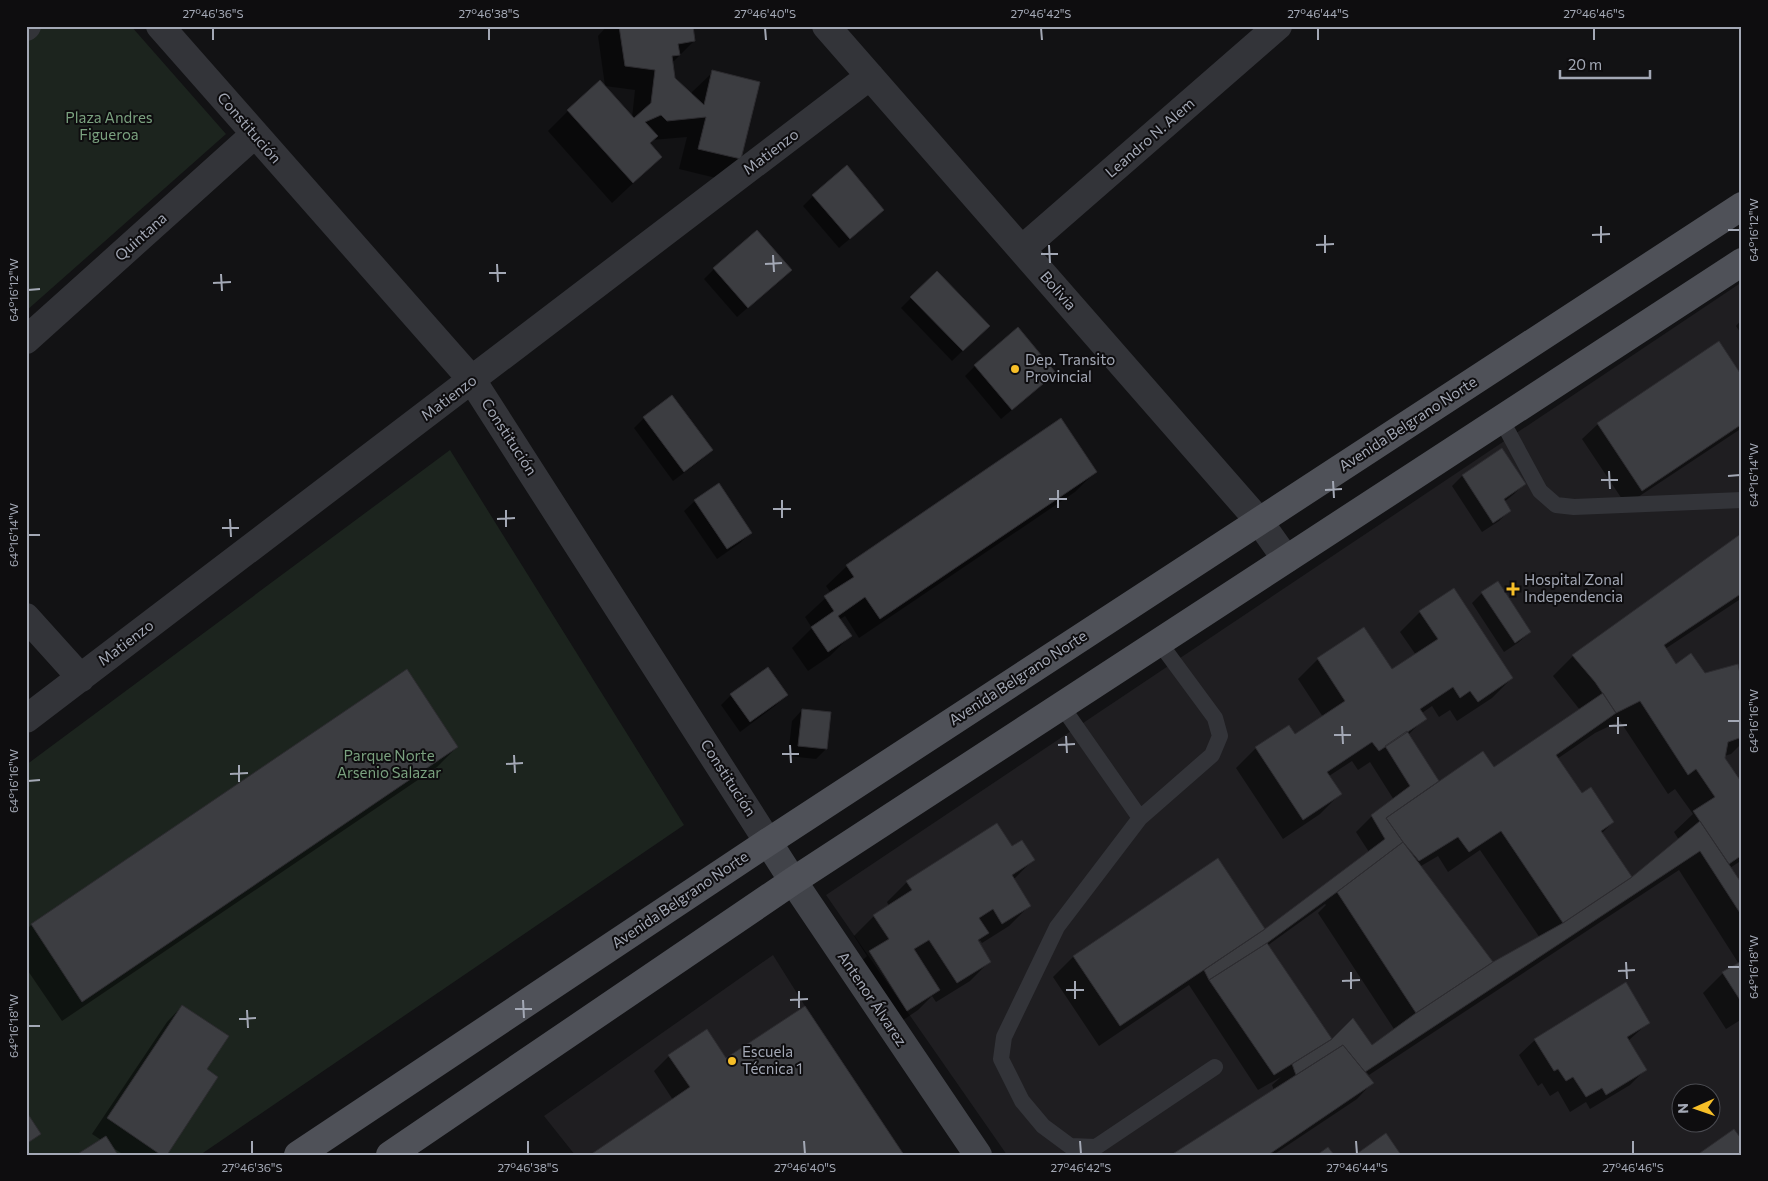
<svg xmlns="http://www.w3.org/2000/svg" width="1768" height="1181" viewBox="0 0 1768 1181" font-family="Commissioner,sans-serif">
<rect width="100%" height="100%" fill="#121214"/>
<path fill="#1f1e21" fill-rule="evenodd" d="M1742 282V1155H1007L826 895ZM1680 1094H1710V1124H1680Z
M773 955 805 1006 904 1155H575L544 1116Z"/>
<path fill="#1c241e" d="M26 26H131L226 134 26 311Z
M450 450 684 825 200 1155H26V765Z"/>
<path fill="#0007" fill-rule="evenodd" d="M607 26H692L694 41 674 61H671L674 79 692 95V92L713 72 740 159 720 179 679 169 687 137 652 140 648 144 661 157 612 203 548 131 568 111 632 118 635 90 605 86 598 36Z
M813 196 872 220 839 248 803 206Z
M714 269 780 280 737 317 704 279Z
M937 272 988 326 952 361 901 308Z
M1742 319V335L1736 326Z
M975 366 1044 383 1001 419 965 376Z
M1742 378V428L1626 505 1582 439 1598 424Z
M644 418 711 450 701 460 673 481 634 428Z
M1502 449 1524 484 1514 494 1504 502 1509 511 1499 521 1482 532 1452 486 1462 476Z
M1095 472 1075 492 859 638 845 616 839 620 850 636 830 656 808 671 792 648 812 628 805 617 831 593 826 586 847 566Z
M695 501 751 532 740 543 717 559 684 511Z
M1742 534V598L1665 649 1676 665 1705 674 1742 690V743L1731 754 1724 756V758L1742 786V860L1730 868 1742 886V1019L1726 1029 1703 993 1723 973 1739 964 1679 870 1369 1075 1357 1060 1372 1083 1357 1099 1273 1155H1173L1274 1090 1272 1085 1281 1077 1258 1090 1189 985 1099 1046 1053 977 1073 957 1218 859 1265 930 1369 852 1356 832 1372 816 1394 800 1370 762 1358 770 1352 761 1329 776 1340 794 1320 814 1283 839 1236 768 1256 748 1288 726 1295 736 1323 717 1298 679 1318 659 1364 629 1392 671 1416 655 1400 632 1420 612 1512 678 1492 698 1457 721 1450 710 1439 717 1432 706 1422 713 1425 718 1408 735 1437 781 1432 786 1494 769 1580 710 1553 676 1573 656ZM1620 721 1668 794 1675 789 1693 814 1674 832 1679 840 1631 879 1601 834 1613 822 1581 795 1557 759 1595 733ZM1480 850 1540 938 1493 964 1421 866 1438 856 1448 872ZM1325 904 1326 905 1318 913 1394 1029 1372 1046 1332 1041 1267 946Z
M1482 593 1530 632 1519 642 1504 652 1472 603Z
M768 669 786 694 776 705 740 732 721 705 731 695Z
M407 671 457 747 437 767 62 1021 26 968V930L31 925Z
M802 710 826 749 816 759 788 756 792 721Z
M1011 848 1033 860 1013 880 1029 906 1009 926 982 943 980 940 978 942 990 961 970 981 936 1002 932 996 918 1010 887 1031 850 972 867 956 854 936 874 916 889 906 887 902 907 882Z
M182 1006 205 1070 165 1155H124L92 1134 167 1022Z
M1649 1022 1628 1041 1646 1069 1630 1085 1590 1109 1586 1102 1570 1112 1558 1091 1550 1096 1542 1083 1538 1086 1519 1055 1535 1040Z
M669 1056 726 1060 673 1100 654 1071Z"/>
<path fill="#3c3d41" stroke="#2d2c30" d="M619 26H693L695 41 678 44 680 55 672 56 675 78 704 105 712 70 760 82 741 159 698 149 706 117 667 121 661 115 645 122 658 136 650 143 662 157 633 183 567 110 600 80 634 118 651 103 655 70 625 66Z
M847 165 884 210 850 239 812 195Z
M757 230 792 270 748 308 713 268Z
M937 271 990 326 963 351 910 297Z
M1018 327 1056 373 1012 410 974 365Z
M1719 341 1742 376V424L1642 491 1597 423Z
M672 395 713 450 684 472 643 417Z
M1061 418 1097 472 880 619 865 597 838 616 852 636 828 652 811 627 834 611 824 596 854 577 846 565Z
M1502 448 1526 484 1504 499 1511 511 1493 523 1462 475Z
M719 483 752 533 727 549 694 500Z
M1742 533V593L1664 645 1676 664 1691 653 1705 673 1738 664 1742 684V737L1728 742 1725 758 1742 783V855L1729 864 1693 811 1715 797 1696 769 1688 775 1640 701 1616 713 1595 682 1572 655Z
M1498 581 1531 632 1515 643 1481 592Z
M1454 588 1513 678 1478 702 1470 691 1460 698 1453 687 1420 709 1427 719 1379 751 1372 742 1327 772 1342 794 1303 820 1255 747 1289 725 1295 734 1345 701 1317 658 1364 627 1392 669 1438 639 1419 611Z
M768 667 788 695 750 722 730 694Z
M407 669 458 747 82 1002 31 924Z
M1603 693 1616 713 1556 755 1582 793 1591 787 1614 822 1601 831 1632 877 1563 923 1501 831 1469 852 1458 837 1419 861 1403 842 1386 818 1483 751 1494 767Z
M802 709 831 712 827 749 798 746Z
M1407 731 1439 781 1386 818 1403 842 1337 892 1267 943 1209 980 1204 970 1265 929 1385 839 1371 815 1410 786 1385 746Z
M1700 821 1742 884V916L1700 851 1365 1072 1343 1045 1296 1075 1292 1064 1332 1039 1353 1018 1372 1045 1416 1013 1493 962 1563 923 1632 877Z
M997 823 1012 846 1022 840 1035 860 1012 875 1031 906 1002 924 993 909 979 918 989 933 978 940 991 962 957 983 929 940 914 949 940 990 907 1011 869 951 889 939 873 915 912 890 906 881Z
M1403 842 1493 962 1416 1013 1337 892Z
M1218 858 1265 929 1120 1026 1073 956Z
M1267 943 1332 1039 1274 1075 1209 980Z
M1742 961V1003L1722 972Z
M1626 982 1650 1023 1627 1037 1647 1070 1606 1095 1602 1088 1586 1097 1573 1077 1566 1081 1558 1069 1554 1071 1534 1039Z
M182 1005 229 1036 207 1069 218 1077 167 1155H161L107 1118Z
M805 1006 904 1155H590L690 1087 668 1055 707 1029 726 1058Z
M1343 1045 1374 1083 1268 1155H1171Z
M26 1111 41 1134 26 1144Z
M1734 1129 1742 1140V1155H1697Z
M1386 1133 1401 1155H1355Z
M106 1136 118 1155H76Z
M1328 1147 1334 1155H1317Z"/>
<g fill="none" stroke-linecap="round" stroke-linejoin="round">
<path stroke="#333439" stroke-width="16" d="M1501 419 1540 491 1556 505 1574 507 1742 500
M1159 642 1215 718 1220 736 1212 755 1140 818 1057 927 1004 1037 1001 1059 1022 1101 1043 1126 1070 1146 1096 1147 1215 1067
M1061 705 1140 818"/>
<path stroke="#333439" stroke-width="28" d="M160 26 472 380 768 842
M826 26 1259 521 1286 559
M26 27 27 26
M1022 249 1278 26
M26 340 255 134
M26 617 81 678
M26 719 870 76"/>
<path stroke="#414349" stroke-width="28" d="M768 842 793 881 978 1155"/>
<path stroke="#4f5158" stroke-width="28" d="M298 1155 768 842 1742 206
M390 1155 793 881 1742 262"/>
</g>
<path fill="none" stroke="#a3a8b5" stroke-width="2" d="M213 28V40M489 28V40M765 28 766 40M1041 28 1042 40M1318 28V40M1594 28V40M1601 226V243M1728 230H1740M1325 235V253M1592 235 1610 234M1049 245 1050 263M1316 245 1334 244M1041 254H1058M773 255 774 272M497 264 498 282M765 264 782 263M489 273H506M221 274 222 291M213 283 231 282M28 290 40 289M1609 471 1610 489M1728 476 1740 475M1601 480H1618M1333 481 1334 498M1058 490V508M1325 490 1342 489M1049 499H1067M782 500V518M773 509H791M506 510V527M230 519 231 537M497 519 515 518M222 528H239M28 535H40M1618 717V734M1728 721H1740M1342 726 1343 744M1609 726 1627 725M1334 735H1351M1066 736 1067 753M790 745 791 763M1058 745 1075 744M782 754H799M514 755 515 773M506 764 523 763M239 765V782M230 774 248 773M28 781 40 780M1626 962 1627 979M1728 967H1740M1618 971 1635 970M1351 972V989M1075 981V999M1342 981 1360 980M1066 990H1084M799 991V1008M523 1000 524 1018M790 1000 808 999M515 1009H532M247 1010 248 1028M239 1019 256 1018M28 1026H40M252 1141V1154M528 1141V1154M804 1141 805 1154M1080 1141 1081 1154M1356 1141 1357 1154M1633 1141V1154"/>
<g fill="#f7bf28" stroke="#0e0d0f" stroke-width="2">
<circle cx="1015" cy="369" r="5"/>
<path d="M1510.5 581.5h5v5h5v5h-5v5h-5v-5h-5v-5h5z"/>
<circle cx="732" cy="1061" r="5"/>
</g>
<g text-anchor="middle" stroke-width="4" stroke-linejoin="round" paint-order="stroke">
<g font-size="15" fill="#7aa17f" stroke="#0e0d0f">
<text x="109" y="123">Plaza Andres<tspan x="109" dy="17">Figueroa</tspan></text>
<text x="389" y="761">Parque Norte<tspan x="389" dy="17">Arsenio Salazar</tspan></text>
</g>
<g font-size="15" fill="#a3a8b5" stroke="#0e0d0f">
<text transform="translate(249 128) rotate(49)" y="5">Constitución</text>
<text transform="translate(1150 138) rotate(-41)" y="5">Leandro N. Alem</text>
<text transform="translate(771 152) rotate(-37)" y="5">Matienzo</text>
<text transform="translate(141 237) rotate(-42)" y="5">Quintana</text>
<text transform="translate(1058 291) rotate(49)" y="5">Bolivia</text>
<text transform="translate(449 398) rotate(-37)" y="5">Matienzo</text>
<text transform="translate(1408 424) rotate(-33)" y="5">Avenida Belgrano Norte</text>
<text transform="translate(509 437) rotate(57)" y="5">Constitución</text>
<text transform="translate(126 643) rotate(-37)" y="5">Matienzo</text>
<text transform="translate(1018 678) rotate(-33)" y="5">Avenida Belgrano Norte</text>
<text transform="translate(728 778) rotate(57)" y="5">Constitución</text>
<text transform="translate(680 900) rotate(-34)" y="5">Avenida Belgrano Norte</text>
<text transform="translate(872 999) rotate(56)" y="5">Antenor Álvarez</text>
</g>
<g font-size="15" fill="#a3a8b5" stroke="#0e0d0f" text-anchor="start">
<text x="1025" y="365">Dep. Transito<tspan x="1025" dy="17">Provincial</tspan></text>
<text x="1524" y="585">Hospital Zonal<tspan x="1524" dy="17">Independencia</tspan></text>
<text x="742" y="1057">Escuela<tspan x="742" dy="17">Técnica 1</tspan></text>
</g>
</g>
<rect width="1768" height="1181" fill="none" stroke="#0e0d0f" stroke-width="55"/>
<g transform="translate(1696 1108) rotate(268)"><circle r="24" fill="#0e0d0f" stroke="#4a4b51"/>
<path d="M0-4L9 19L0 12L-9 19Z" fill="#f7bf28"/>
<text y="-8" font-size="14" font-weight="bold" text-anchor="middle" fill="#a3a8b5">N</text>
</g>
<path d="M1560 70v8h90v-8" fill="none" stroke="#a3a8b5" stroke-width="2.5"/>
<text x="1568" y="70" font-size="15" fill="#a3a8b5" stroke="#0e0d0f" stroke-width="4" paint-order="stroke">20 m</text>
<rect x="28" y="28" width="1712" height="1126" fill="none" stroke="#a3a8b5" stroke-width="2"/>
<g font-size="12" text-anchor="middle" fill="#a3a8b5">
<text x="213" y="18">27°46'36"S</text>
<text x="489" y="18">27°46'38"S</text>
<text x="765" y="18">27°46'40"S</text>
<text x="1041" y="18">27°46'42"S</text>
<text x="1318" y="18">27°46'44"S</text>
<text x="1594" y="18">27°46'46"S</text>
<text transform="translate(1754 230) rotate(-90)" y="4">64°16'12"W</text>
<text transform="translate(14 290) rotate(-90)" y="4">64°16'12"W</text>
<text transform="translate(1754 475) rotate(-90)" y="4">64°16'14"W</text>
<text transform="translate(14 535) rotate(-90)" y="4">64°16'14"W</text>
<text transform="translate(1754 721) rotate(-90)" y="4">64°16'16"W</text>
<text transform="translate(14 781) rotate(-90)" y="4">64°16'16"W</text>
<text transform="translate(1754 967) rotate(-90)" y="4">64°16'18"W</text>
<text transform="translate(14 1026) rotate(-90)" y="4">64°16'18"W</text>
<text x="252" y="1172">27°46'36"S</text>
<text x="528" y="1172">27°46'38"S</text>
<text x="805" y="1172">27°46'40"S</text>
<text x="1081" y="1172">27°46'42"S</text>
<text x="1357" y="1172">27°46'44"S</text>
<text x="1633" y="1172">27°46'46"S</text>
</g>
</svg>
